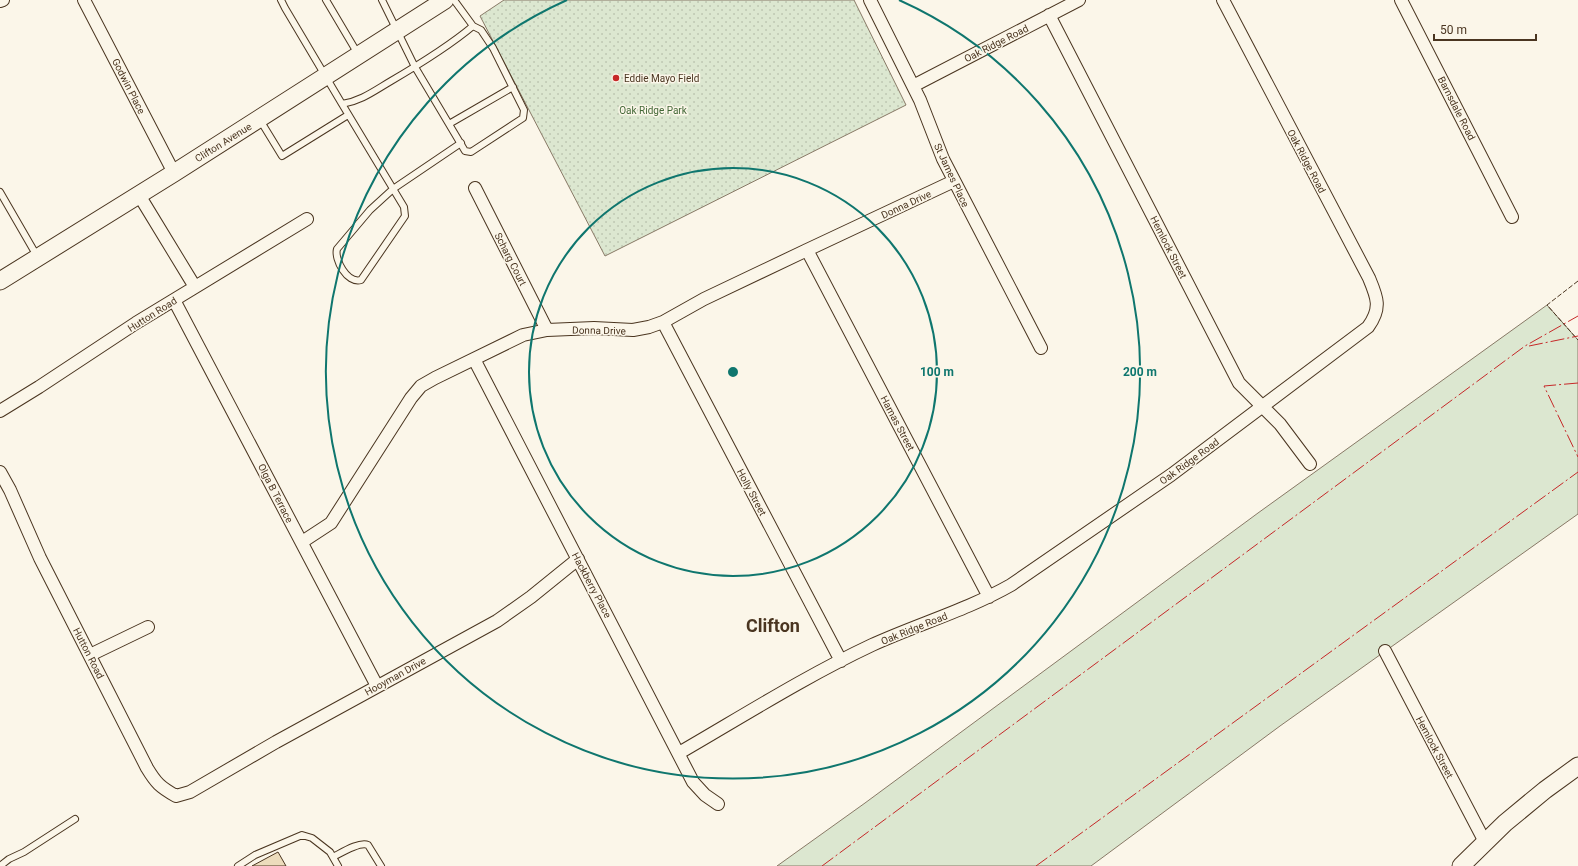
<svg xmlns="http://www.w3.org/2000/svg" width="1578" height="866" viewBox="0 0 1578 866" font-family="Roboto,sans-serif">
<defs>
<pattern id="park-dots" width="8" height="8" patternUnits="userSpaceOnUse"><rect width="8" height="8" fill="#dce7d0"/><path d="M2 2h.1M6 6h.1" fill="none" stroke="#bec7b2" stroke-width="1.8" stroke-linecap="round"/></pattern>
</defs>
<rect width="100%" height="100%" fill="#fbf6e9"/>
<path fill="#dce7d0" stroke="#887966" d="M1547 305 1578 340V514L1280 726 1091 866H777L865 803 1258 513Z"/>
<path fill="url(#park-dots)" stroke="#887966" d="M504 0H854L906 105 605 256 480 16Z"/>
<path fill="#ecdcbc" stroke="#4a3520" d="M278 852 286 866H252Z"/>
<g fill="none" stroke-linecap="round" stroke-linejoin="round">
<g stroke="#4a3520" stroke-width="8">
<path id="lane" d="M281 0 285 8 342 104C361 101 374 91 391 81 420 64 448 47 473 26L454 0
M326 0 358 54
M382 0 415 67 465 151 471 152 523 118 524 110 493 48 481 30 473 26
M342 104 404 207 405 216 361 280C347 284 334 259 337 249L370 210 393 189 461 143
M260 120 282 156 348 115
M449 124 513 87
M0 192 37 256
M333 857C341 853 360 841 368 845L381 866
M0 866 9 859 24 852 75 819
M238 866 255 855 302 835 312 838 330 852 338 866"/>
</g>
<g stroke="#4a3520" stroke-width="14">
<path id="street" d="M84 0 174 173
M870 0 920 100 943 159 1041 348
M1401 0 1512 217
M0 1 3 0
M1049 15 1239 383 1280 424 1310 464
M913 86 1079 0
M475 188 547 330
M139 195 195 287
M807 250 989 597
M174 300 377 686
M663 322 841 661
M474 359 693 782 705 795 718 804
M0 411 39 387 136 323 307 219
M0 472 10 490 40 558 147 768C156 783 160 787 176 796L190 792 276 742 497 621 531 597 578 559
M302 542 331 523 411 398 421 386 435 378 523 335 547 330 594 328 633 330 649 327 663 322 704 299 807 250 954 181
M1385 651 1485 842
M90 655 148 627
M679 753C743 716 806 676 872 645 918 624 967 610 1011 585L1171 475 1368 327C1382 308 1377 297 1369 278L1223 0"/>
</g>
<g stroke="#4a3520" stroke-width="19">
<path id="secondary" d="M0 281 174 173 445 0
M1461 866 1505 823 1545 790 1578 766"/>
</g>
<use href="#lane" stroke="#fbf6e9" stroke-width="6"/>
<use href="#street" stroke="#fbf6e9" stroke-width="12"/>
<use href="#secondary" stroke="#fbf6e9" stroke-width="17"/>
<path stroke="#4a3520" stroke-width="1" stroke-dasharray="5 2" stroke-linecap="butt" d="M1578 281 1547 305 1578 340"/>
<path stroke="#c62828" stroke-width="1" stroke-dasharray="14 3 2 3" stroke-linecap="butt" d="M1529 346 1578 336
M1578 383 1544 386 1578 457
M822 866 1525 346 1578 316
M1036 866 1578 472"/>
</g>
<g fill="none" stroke="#0f766e" stroke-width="2">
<circle cx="733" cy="372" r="204"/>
<path d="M899 0A407 407 0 1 1 567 0"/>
</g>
<circle fill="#c62828" stroke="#fbf6e9" stroke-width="1.5" cx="616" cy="78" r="4"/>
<g text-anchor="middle" stroke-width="3" stroke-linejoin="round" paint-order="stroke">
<g font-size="10" fill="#4a3520" stroke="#fbf6e9">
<text transform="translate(996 43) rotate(-27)" y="4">Oak Ridge Road</text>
<text transform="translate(129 86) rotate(63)" y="4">Godwin Place</text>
<text transform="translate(1457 108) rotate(63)" y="4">Barnsdale Road</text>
<text transform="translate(223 142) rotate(-32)" y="4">Clifton Avenue</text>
<text transform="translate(1307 161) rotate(62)" y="4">Oak Ridge Road</text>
<text transform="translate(952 175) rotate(65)" y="4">St James Place</text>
<text transform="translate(906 204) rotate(-25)" y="4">Donna Drive</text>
<text transform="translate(1169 247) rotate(63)" y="4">Hemlock Street</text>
<text transform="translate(511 259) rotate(63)" y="4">Scharg Court</text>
<text transform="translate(152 314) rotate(-32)" y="4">Hutton Road</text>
<text transform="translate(599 330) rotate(1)" y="4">Donna Drive</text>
<text transform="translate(898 423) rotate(62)" y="4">Hamas Street</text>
<text transform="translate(1189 461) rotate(-36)" y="4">Oak Ridge Road</text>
<text transform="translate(752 492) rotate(62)" y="4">Holly Street</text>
<text transform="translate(276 493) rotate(63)" y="4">Olga B Terrace</text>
<text transform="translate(592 585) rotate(62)" y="4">Hackberry Place</text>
<text transform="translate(914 628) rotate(-22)" y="4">Oak Ridge Road</text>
<text transform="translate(89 653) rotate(63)" y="4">Hutton Road</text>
<text transform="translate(395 676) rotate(-29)" y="4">Hooyman Drive</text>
<text transform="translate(1435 747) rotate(62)" y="4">Hemlock Street</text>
</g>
<g font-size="10" fill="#4a3520" stroke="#fbf6e9" text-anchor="start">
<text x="624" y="82">Eddie Mayo Field</text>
</g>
<g font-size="10" fill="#436837" stroke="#fbf6e9">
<text x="653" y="114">Oak Ridge Park</text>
</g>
<g font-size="18" font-weight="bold" fill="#4a3520" stroke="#fbf6e9">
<text x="773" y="632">Clifton</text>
</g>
</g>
<circle cx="733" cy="372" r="6" fill="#0f766e" stroke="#fbf6e9" stroke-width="2"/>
<g font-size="12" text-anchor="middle" font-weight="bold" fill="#0f766e" stroke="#fbf6e9" stroke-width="3" stroke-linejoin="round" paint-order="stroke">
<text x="937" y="376">100 m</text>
<text x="1140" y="376">200 m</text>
</g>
<path d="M1434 34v6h102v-6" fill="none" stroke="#4a3520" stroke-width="2"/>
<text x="1440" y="34" font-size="12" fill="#4a3520" stroke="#fbf6e9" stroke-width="3" paint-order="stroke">50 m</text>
</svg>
